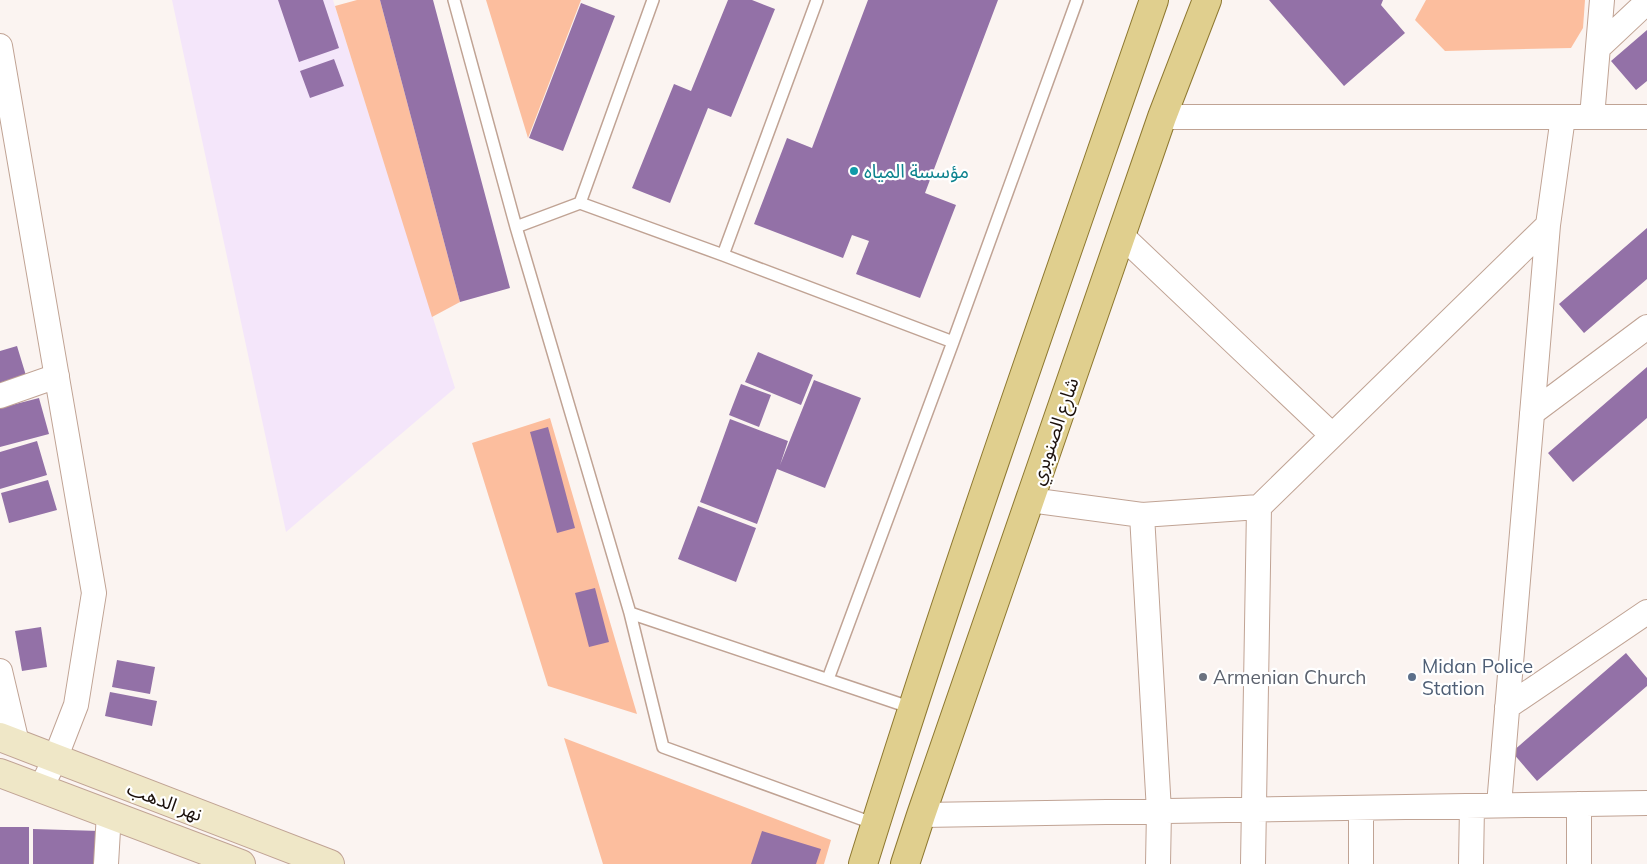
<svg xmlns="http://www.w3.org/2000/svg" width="1647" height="864" viewBox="0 0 1647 864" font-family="Mulish,'Noto Sans Arabic',sans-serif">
<rect width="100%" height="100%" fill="#fbf4f1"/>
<path fill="#f4e6fa" d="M172 0H333L455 388 286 532Z"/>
<path fill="#fcbe9e" d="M357 0H380L460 302 432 317 335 6Z
M486 0H581L528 138Z
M1426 0H1585L1583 28 1571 48 1445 51 1415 20Z
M550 418 637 714 548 686 472 443Z
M564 738 831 840 824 864H603Z"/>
<path fill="#9371a7" d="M278 0H323L339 48 299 62Z
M380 0H433L510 288 460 302Z
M728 0H752L775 9 731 117 708 108 670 203 632 188 674 84 691 91Z
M868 0H998L925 193 956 205 920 298 856 274 869 241 852 235 843 258 754 224 787 138 812 148Z
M1269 0H1383L1381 5 1405 33 1344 86Z
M581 3 615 16 563 151 529 138Z
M1647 30V81L1636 90 1611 61Z
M334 59 344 86 310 98 300 71Z
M1647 228V279L1584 333 1559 304Z
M17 346 28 382 0 391V351Z
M758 352 813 375 801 405 745 382Z
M1647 367V418L1573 482 1548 453Z
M814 380 861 398 825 488 777 469 757 524 700 502 730 419 788 441 780 465Z
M741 384 771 395 759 427 729 415Z
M39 398 49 434 0 447V408Z
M548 427 575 528 557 533 530 432Z
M37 441 47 475 0 489V452Z
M48 480 57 510 9 523 1 493Z
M698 506 756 528 736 582 678 559Z
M595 588 609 642 589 647 575 593Z
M41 627 47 667 22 671 15 631Z
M1626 653 1647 678V686L1537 781 1512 752Z
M117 660 155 667 150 694 112 687Z
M110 692 157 701 152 726 105 716Z
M0 827H29V864H0Z
M33 829 100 831V864H33Z
M762 831 821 849 816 864H751Z"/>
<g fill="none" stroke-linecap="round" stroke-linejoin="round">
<g stroke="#c0a394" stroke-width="14">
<path id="lane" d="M454 0 516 227 630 613 912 708
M580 203 723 255 953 342
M516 227 580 203 653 0
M723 255 817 0
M630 613 663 747 875 824
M828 679 953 342 1077 0"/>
</g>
<g stroke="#c0a394" stroke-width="26">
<path id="street" d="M0 46 94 593 76 705 55 759 41 788
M1598 48 1647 2
M1162 117H1647
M1592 117 1602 0
M1121 235 1332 435
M0 396 57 376
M1532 413 1647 327
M1030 500 1142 515 1259 507 1548 225 1563 117
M1142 515 1159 811 1158 864
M0 671 17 743
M1507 707 1647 612
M1499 805 1548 225
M921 815 1647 803
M106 864 109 813
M1253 864 1259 507
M1361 864V808
M1471 864 1472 806
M1579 864V804"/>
</g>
<g stroke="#c0a394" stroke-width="30">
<path id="secondary" d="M0 737 330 864
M0 773 241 864"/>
</g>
<g stroke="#8e7830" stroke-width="30">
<path id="primary" d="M863 864C953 574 1055 287 1154 0
M905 864 921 815 1162 117 1207 0"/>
</g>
<use href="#lane" stroke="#fff" stroke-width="11"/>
<use href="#street" stroke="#fff" stroke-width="24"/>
<use href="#secondary" stroke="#efe7c7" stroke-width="28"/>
<use href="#primary" stroke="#e0cf8e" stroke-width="28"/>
</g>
<circle fill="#0f9aa8" stroke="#fff" stroke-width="2" cx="854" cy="171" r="5"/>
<circle fill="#6b7280" stroke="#fff" stroke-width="2" cx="1203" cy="677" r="5"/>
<circle fill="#5c6f8a" stroke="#fff" stroke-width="2" cx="1412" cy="677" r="5"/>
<g text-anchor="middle" stroke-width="4.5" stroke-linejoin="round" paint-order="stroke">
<g font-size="19" fill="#0d838f" stroke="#fff" text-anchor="start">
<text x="864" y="178">مؤسسة المياه</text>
</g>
<g font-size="19" fill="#1c110c" stroke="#fff">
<text transform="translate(1054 431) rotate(-71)" y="7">شارع الصنوبري</text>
<text transform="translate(165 801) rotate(21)" y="7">نهر الدهب</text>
</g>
<g font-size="19" fill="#4e5e75" stroke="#fff" text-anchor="start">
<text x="1422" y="673">Midan Police<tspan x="1422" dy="22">Station</tspan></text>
</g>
<g font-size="19" fill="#5b616d" stroke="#fff" text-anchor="start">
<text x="1213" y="684">Armenian Church</text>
</g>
</g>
</svg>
